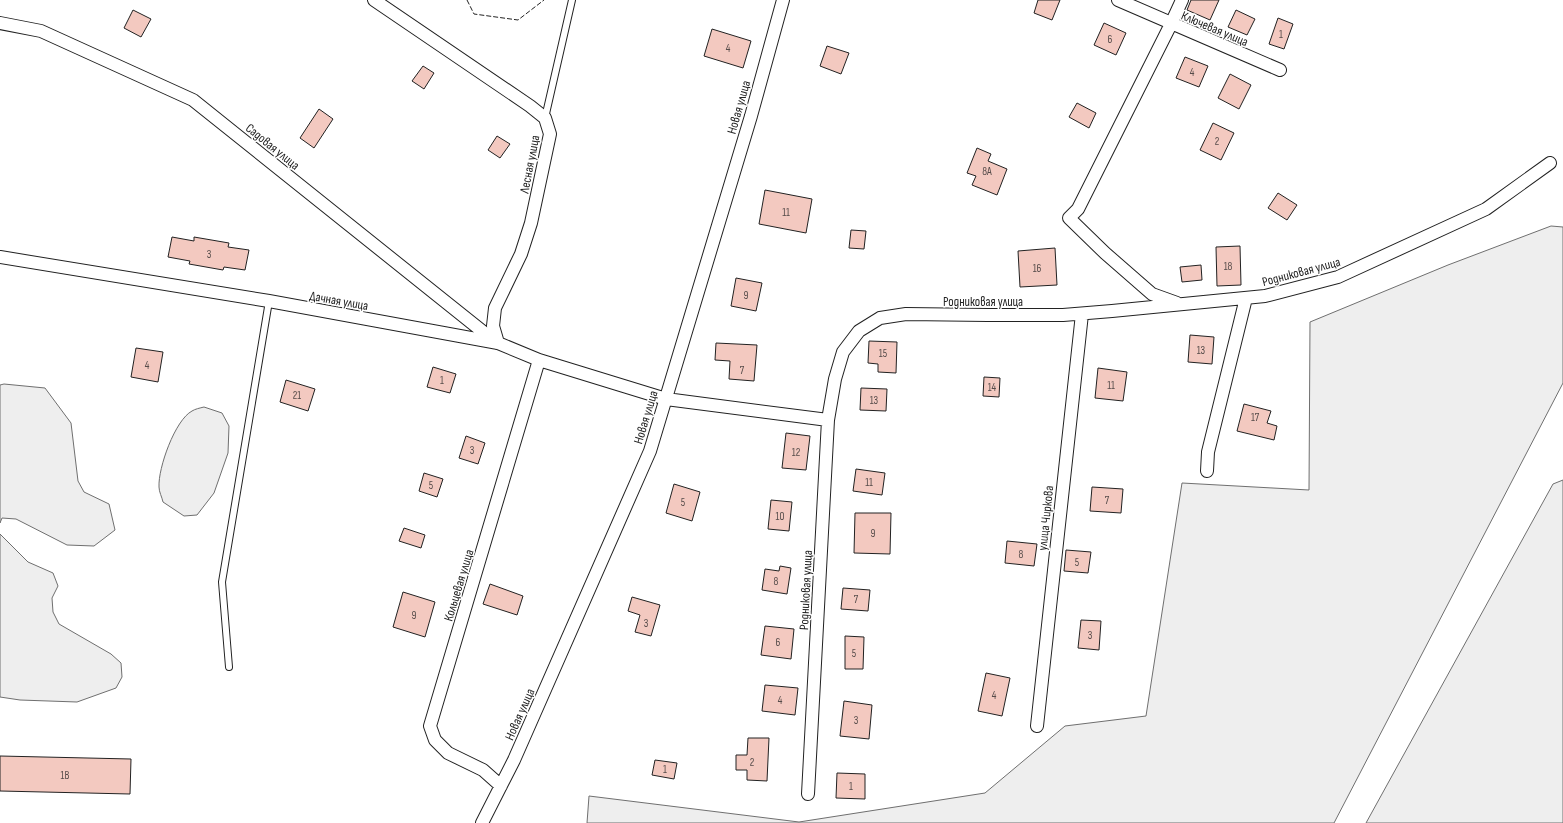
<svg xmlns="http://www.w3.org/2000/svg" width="1563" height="823" viewBox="0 0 1563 823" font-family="'Sofia Sans Condensed',sans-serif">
<rect width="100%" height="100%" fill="#fff"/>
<path fill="#eee" stroke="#6f6f6f" d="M1551 226 1563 227V383L1334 823H587L589 796 799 822 985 793 1065 726 1146 716 1182 483 1309 490 1310 322 1448 265Z
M4 384 45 388 71 423 78 481 84 492 109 504 115 530 94 546 67 545 16 519 2 518 0 523V385Z
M204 407 222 413 229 426 228 453 214 493 197 515 184 516 163 502C162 497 159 492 159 487 158 468 175 420 192 411 195 409 200 408 204 407Z
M1563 480V823H1366L1553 484Z
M0 534 28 562 53 573 58 586 52 598 53 612 59 624 111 654 121 663 122 677 116 688 77 702 20 700 0 697Z"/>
<path fill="#f3c9c0" stroke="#222" d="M1038 0H1060L1052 20 1034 13Z
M1191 0H1219L1210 20 1187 10Z
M133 10 151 19 141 37 124 28Z
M1236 10 1255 19 1247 35 1228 27Z
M1278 18 1293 24 1284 49 1269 44Z
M1104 23 1126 33 1116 55 1094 45Z
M712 29 751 41 743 68 704 56Z
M827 46 849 53 841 74 820 66Z
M1185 57 1208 66 1199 87 1176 78Z
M423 66 434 73 424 89 412 81Z
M1230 74 1251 85 1239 109 1218 98Z
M1077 103 1096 113 1089 128 1069 117Z
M319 109 333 119 314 148 300 138Z
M1213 123 1234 133 1221 160 1200 150Z
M497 136 510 144 500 158 488 150Z
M977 148 991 154 988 161 1007 169 997 195 972 185 976 176 967 173Z
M765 190 812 199 806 233 759 224Z
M1278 193 1297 205 1287 220 1268 208Z
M851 230 866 231 864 249 849 248Z
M172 237 194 241V237L229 243 228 247 249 250 245 270 224 267 223 270 189 264 190 261 168 257Z
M1240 246 1241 285 1217 286 1216 247Z
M1055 248 1057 285 1020 287 1018 251Z
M1201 265 1202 280 1182 282 1180 267Z
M736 278 762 283 756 311 731 306Z
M1190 335 1214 337 1212 364 1188 362Z
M869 341 897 342 896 373 878 372V364L868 363Z
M716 343 757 345 754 381 729 379 730 361 715 360Z
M136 348 163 352 158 382 131 377Z
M433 367 456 374 450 393 427 387Z
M1098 368 1127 372 1123 401 1095 398Z
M984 377 1000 378 999 397 983 396Z
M286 380 315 389 308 411 280 402Z
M861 388 887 389 886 411 860 410Z
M1244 404 1271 411 1267 423 1277 426 1274 440 1237 431Z
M786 433 810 436 806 470 782 468Z
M466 436 485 443 478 464 459 458Z
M856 469 885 473 882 495 853 491Z
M424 473 443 479 437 497 419 491Z
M674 484 700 492 692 521 666 513Z
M1092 487 1123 489 1121 513 1090 511Z
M771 500 792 502 789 531 768 529Z
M855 513H891L890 554 854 553Z
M404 528 425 535 421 548 399 541Z
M1007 541 1037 544 1034 566 1005 563Z
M1066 550 1091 552 1088 573 1064 571Z
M780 566 791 568 787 594 762 590 765 569 779 571Z
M490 584 523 596 517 615 483 604Z
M843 588 870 590 868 611 841 609Z
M403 592 435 602 425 637 393 627Z
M632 597 660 605 651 636 635 632 640 615 628 611Z
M1081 620 1101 621 1099 650 1078 648Z
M765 626 794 629 791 659 761 655Z
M845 636 864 637 863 669H845Z
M986 673 1010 678 1002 716 978 711Z
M765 685 798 688 795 715 762 711Z
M844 701 872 705 869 739 840 736Z
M748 738H769L767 781 747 780V770H736V755H747Z
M0 756 131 759 130 794 0 791Z
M655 760 677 763 674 779 652 775Z
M837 773 865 774V799L836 798Z"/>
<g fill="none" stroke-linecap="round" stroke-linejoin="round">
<g stroke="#222" stroke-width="8">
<path id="lane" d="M545 118 572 0
M229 667 222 582 269 301"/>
</g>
<g stroke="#222" stroke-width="14">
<path id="street" d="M374 0 530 106 545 118 550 134 531 223 521 254 495 308 493 326 498 343
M1118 0 1280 70
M0 23 41 31 193 100 497 343
M0 257 269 301 498 343 539 360 666 399 828 420
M1177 303 1152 294 1105 253 1069 218 1078 209 1171 24 1182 0
M1207 471 1208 452 1246 298
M1037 726 1082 314
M501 786 483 770 448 753 435 740 430 726 539 360
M808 794 828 420 835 379 843 352 859 331 880 318 906 314 988 315H1063L1112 311 1265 296 1338 277 1486 209 1550 163
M482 823 514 760 650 451 751 116 783 0"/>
</g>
<use href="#lane" stroke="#fff" stroke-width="6"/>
<use href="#street" stroke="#fff" stroke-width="12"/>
<path stroke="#222" stroke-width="1" stroke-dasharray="5 2" stroke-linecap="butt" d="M467 0 474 14 518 20 544 0"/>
</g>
<g text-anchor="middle" stroke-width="3" stroke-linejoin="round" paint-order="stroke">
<g font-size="11" fill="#564c4a">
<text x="1281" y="38">1</text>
<text x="1110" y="43">6</text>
<text x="728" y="52">4</text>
<text x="1192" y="76">4</text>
<text x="1217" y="145">2</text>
<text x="987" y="175">8А</text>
<text x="786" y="216">11</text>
<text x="209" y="258">3</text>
<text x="1228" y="270">18</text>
<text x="1037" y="272">16</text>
<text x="746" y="299">9</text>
<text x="1201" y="354">13</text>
<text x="883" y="357">15</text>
<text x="147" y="369">4</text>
<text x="742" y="374">7</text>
<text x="442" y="384">1</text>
<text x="1111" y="389">11</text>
<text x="992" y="391">14</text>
<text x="297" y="399">21</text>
<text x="874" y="404">13</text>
<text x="1255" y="421">17</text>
<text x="472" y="454">3</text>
<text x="796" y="456">12</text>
<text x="869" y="486">11</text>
<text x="431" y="489">5</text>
<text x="1107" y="504">7</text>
<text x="683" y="506">5</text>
<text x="780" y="520">10</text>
<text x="873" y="537">9</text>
<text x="1021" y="558">8</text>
<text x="1077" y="566">5</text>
<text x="776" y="585">8</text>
<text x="856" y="603">7</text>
<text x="414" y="619">9</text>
<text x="646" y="627">3</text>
<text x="1090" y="639">3</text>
<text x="778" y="646">6</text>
<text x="854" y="657">5</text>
<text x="994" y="699">4</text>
<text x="780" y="704">4</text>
<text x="856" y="724">3</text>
<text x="752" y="766">2</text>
<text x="665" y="773">1</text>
<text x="65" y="779">1В</text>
<text x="851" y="790">1</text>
</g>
<g font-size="13" fill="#222" stroke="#fff">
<text transform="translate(1215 28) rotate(23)" y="5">Ключевая улица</text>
<text transform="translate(738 107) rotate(-74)" y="5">Новая улица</text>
<text transform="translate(273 146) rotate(39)" y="5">Садовая улица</text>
<text transform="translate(529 164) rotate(-79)" y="5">Лесная улица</text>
<text transform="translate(1301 271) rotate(-15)" y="5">Родниковая улица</text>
<text transform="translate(339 300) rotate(10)" y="5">Дачная улица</text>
<text x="983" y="306">Родниковая улица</text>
<text transform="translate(645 417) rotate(-73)" y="5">Новая улица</text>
<text transform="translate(1045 518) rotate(-84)" y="5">улица Чиркова</text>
<text transform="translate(458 585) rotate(-73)" y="5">Кольцевая улица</text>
<text transform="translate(805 590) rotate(-87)" y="5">Родниковая улица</text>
<text transform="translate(519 714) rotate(-66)" y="5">Новая улица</text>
</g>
</g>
</svg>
